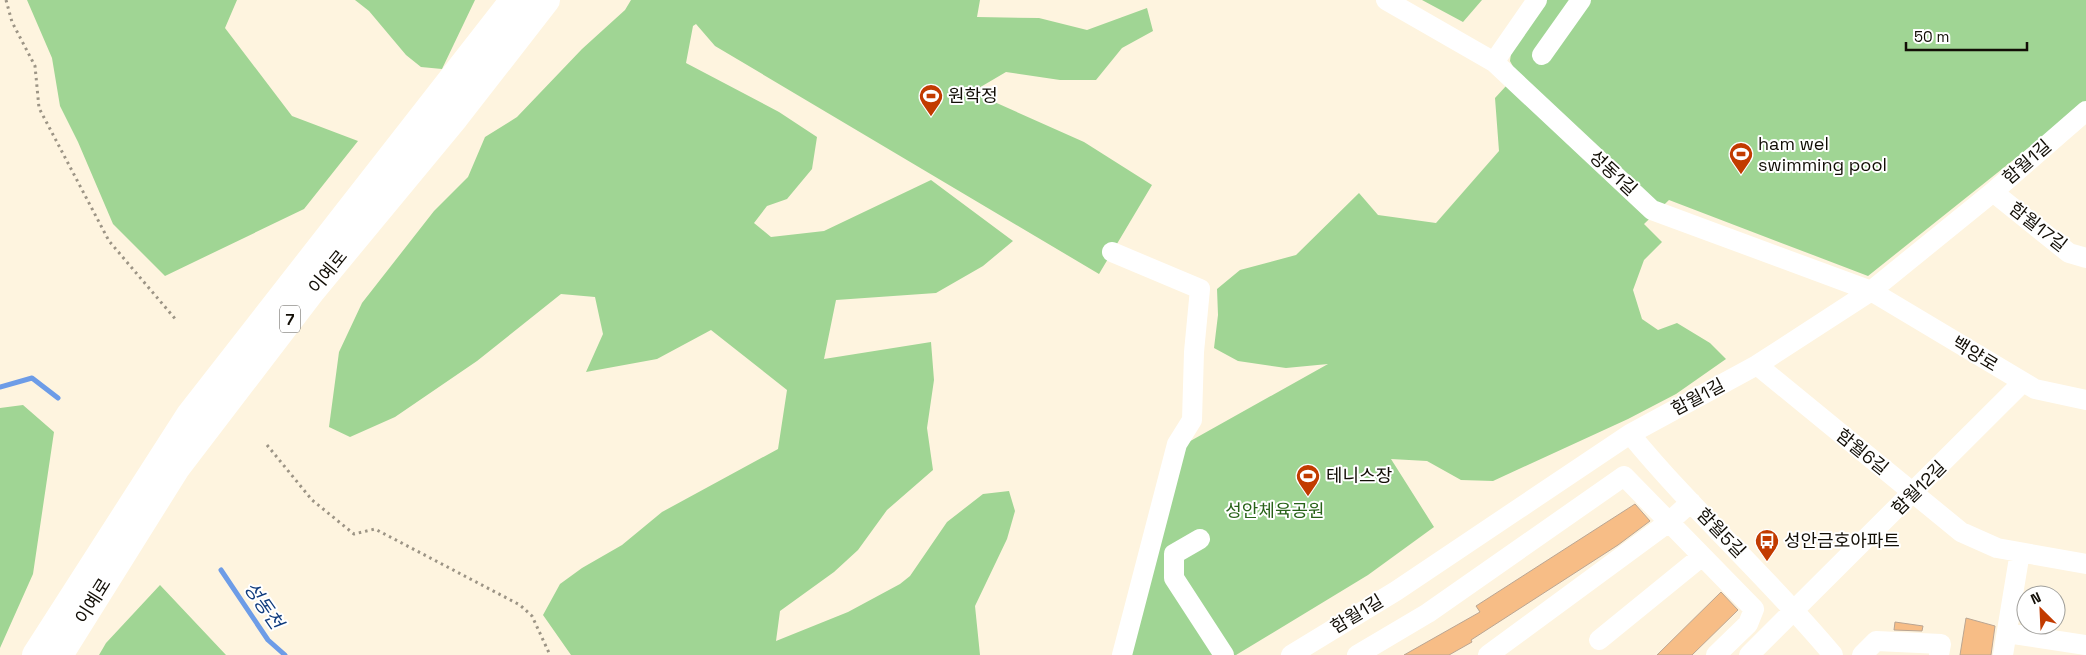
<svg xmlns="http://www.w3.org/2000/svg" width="2086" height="655" viewBox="0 0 2086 655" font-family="'Space Grotesk','Noto Sans KR',sans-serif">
<rect width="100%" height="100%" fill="#fef4df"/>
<path fill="#a0d594" d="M27 0H237L225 28 292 116 358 141 304 209 165 276 113 224 78 142 60 106 52 58Z
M355 0H475L442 69 421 67 406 55 369 11Z
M631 0H980L977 17 1039 18 1087 30 1147 8 1153 31 1122 48 1096 80H1060L1006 72 972 92 1084 142 1152 185 1099 274 715 46 696 24 693 26 686 63 779 112 817 137 812 169 787 199 767 206 754 223 771 237 824 231 931 180 1013 241 983 266 936 293 836 300 824 359 931 342 934 380 927 428 933 470 887 510 858 550 834 572 780 611 776 641 848 612 900 584 910 576 947 522 983 494 1009 491 1015 511 1007 539 975 606 980 655H571L543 615 560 584 582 568 622 545 662 512 778 449 787 390 711 330 657 359 586 372 603 334 595 297 561 294 477 361 395 417 350 437 329 427 339 352 362 303 434 211 468 177 485 137 517 117 582 49 625 10Z
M1422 0H1482L1463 22Z
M1545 0H2086V102L1868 276 1669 200 1644 224 1662 242 1644 260 1633 290 1642 319 1658 330 1677 323 1710 343 1726 359 1676 394 1628 419 1493 481 1461 480 1427 461 1391 459 1434 527 1368 575 1236 655H1130L1185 444 1328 364 1286 368 1238 361 1214 348 1218 315 1217 289 1240 270 1296 255 1359 193 1378 215 1436 223 1499 151 1495 98 1517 74 1510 61 1512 46Z
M23 405 54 432 33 574 0 648V408Z
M160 585 226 655H99L106 643Z"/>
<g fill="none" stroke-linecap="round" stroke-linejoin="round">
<path stroke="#6d9ce7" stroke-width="5" d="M0 387 32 378 58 398
M221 570 268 640 285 655"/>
</g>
<path fill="#f7bd86" stroke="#baa592" d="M1635 504 1650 521 1618 545 1471 640 1472 642 1449 655H1404L1480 612 1476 606Z
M1721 592 1738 610 1692 655H1657Z
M1966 618 1995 626 1991 655H1960Z
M1895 622 1923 626 1922 631 1894 630Z"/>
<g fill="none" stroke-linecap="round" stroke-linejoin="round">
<path stroke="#9c9485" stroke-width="3" stroke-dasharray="2.5 4" stroke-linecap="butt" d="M6 0 12 22 35 66 39 108 109 241 177 321
M267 445 312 500 354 534 375 529 520 605 532 616 550 655"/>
<path stroke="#fff" stroke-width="20" d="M1386 0 1494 62 1652 210 1871 291 2035 389 2086 400
M1542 55 1581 0
M1494 62 1537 0
M1993 192 2069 253 2086 258
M1112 252 1200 289 1194 352 1192 420 1177 444 1122 655
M1757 365 1961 532 1997 548 2086 564
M1630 434C1693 511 1769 578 1833 655
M1200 539 1174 554V578L1224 655
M2007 633 2086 645
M1599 640 1701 557
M1291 655 1396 591 1630 434 1757 365 1871 291 1993 192 2086 111
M1357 655 1428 613 1624 476 1669 522 1691 502
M1488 655 1669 522 1754 609 1748 624 1716 655
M1749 655 2023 382
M1862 655 1876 641 1941 644 1939 655
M2003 655 2020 552"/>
<path stroke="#fff" stroke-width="28" d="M36 655 190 415 514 0
M59 655 176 468 312 290 455 117 546 0"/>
</g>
<defs>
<g id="stadium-pin" transform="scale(1.25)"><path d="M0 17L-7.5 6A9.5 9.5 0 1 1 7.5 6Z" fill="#c23b00" stroke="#fff"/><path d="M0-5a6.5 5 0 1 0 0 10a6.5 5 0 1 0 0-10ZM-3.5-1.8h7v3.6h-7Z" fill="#fff"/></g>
<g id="bus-pin" transform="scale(1.25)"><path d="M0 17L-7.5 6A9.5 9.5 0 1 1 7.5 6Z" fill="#c23b00" stroke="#fff"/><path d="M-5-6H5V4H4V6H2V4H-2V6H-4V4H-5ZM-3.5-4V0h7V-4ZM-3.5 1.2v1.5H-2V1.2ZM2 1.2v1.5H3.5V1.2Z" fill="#fff"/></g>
</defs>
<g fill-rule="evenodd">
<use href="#stadium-pin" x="931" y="96"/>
<use href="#stadium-pin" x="1741" y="154"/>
<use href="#stadium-pin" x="1308" y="476"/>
<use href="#bus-pin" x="1767" y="541"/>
</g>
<g text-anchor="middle" stroke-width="4" stroke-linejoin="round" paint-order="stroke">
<rect fill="#fff" stroke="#595651" stroke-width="1" x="280" y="305.5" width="20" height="27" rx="4"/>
<g font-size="16" font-weight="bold" fill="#120e06">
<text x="290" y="325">7</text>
</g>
<g font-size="18" fill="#120e06" stroke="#fff" text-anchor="start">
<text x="948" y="102">원학정</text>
<text x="1758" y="150">ham wel<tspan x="1758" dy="21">swimming pool</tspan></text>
<text x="1326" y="482">테니스장</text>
<text x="1784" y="547">성안금호아파트</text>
</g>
<g font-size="18" fill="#120e06" stroke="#fff">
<text transform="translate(2027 162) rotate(-41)" y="6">함월1길</text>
<text transform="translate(1613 173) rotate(43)" y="6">성동1길</text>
<text transform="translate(2038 227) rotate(38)" y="6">함월17길</text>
<text transform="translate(328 272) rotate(-51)" y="6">이예로</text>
<text transform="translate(1975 354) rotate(31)" y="6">백양로</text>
<text transform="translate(1698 397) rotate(-28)" y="6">함월1길</text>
<text transform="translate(1862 452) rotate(39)" y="6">함월6길</text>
<text transform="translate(1919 488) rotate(-45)" y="6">함월12길</text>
<text transform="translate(1721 533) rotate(46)" y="6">함월5길</text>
<text transform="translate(93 601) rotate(-58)" y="6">이예로</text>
<text transform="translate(1357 614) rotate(-31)" y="6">함월1길</text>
</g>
<g font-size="18" fill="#286218" stroke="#fff">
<text x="1275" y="517">성안체육공원</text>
</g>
<g font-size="19" font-style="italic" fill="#0f3b7d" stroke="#fff">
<text transform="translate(264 605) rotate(55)" y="7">성동천</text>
</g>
</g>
<g transform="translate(2041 610) rotate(336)"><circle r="24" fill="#ffffff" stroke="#a09f9b"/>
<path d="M0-4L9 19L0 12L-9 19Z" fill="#c23b00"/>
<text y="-8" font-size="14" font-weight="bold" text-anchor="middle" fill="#120e06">N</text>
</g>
<path d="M1906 42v8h121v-8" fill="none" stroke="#120e06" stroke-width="2.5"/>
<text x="1914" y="42" font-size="15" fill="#120e06" stroke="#ffffff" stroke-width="4" paint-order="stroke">50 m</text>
</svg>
